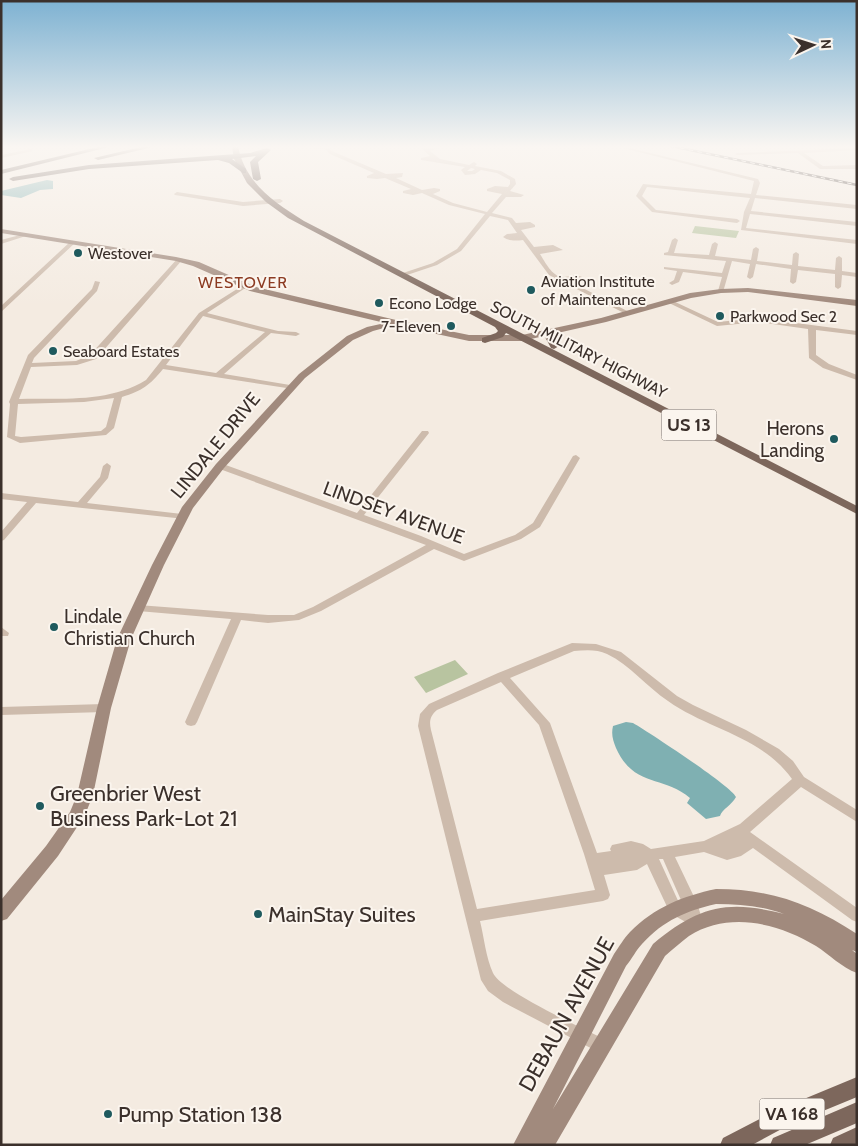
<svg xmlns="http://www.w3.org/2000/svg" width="858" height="1146" viewBox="0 0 858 1146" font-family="Cabin,sans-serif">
<rect width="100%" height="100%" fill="#f4ebe1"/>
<path fill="#b8c4a0" d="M695 226 739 231 736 238 692 233Z
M455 660 468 674 426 693 414 677Z"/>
<path fill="#7fb0b2" d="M47 180 53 181V189L40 190 21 198 1 195V191Z
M626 722 633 723C650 733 731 786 736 797 732 805 722 809 720 816L706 819 687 803 690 798C663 775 634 788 616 748 613 740 611 735 613 726Z"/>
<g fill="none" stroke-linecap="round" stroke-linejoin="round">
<path fill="#cdbbac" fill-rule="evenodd" d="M308 146H329V149L334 152 386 174 403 173 402 177 396 178 422 190 434 188 440 189V191L433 194 453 203 487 212 502 194 487 191V189L495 186 508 187 510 184V180L497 173 481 170 475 174 465 175 461 170 465 167 421 160V158L430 156 419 146H438V148L430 151 440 159 469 165 474 162 477 164 475 166 501 171 515 179 516 184 510 191 524 195 521 197H506L492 213 512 218 516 223 530 222 535 225V227L521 230 534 247 553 245 563 250 540 254C545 262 552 276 562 277 571 277 573 273 582 277V279L575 284 631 313 626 314 549 275 523 240C515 241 509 241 503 237L507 234 517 233 508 220 490 216 461 251 437 265 404 276H400V274L433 263 457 249 485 214 449 205 422 193 413 195 403 193V191L411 189 385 178 377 179 367 178V176L374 173 330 154 325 149 311 148ZM471 168 475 169 472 171H467ZM574 278 576 279 570 281 567 279Z
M615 146H621L758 179 760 183 756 195 857 205V209L755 198 751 211 857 222V226L750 214 746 228 857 240V244L741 230 744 212 750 198 647 187 642 196 656 210 737 219 740 221 737 223 652 212 636 196 643 184 751 194 754 181Z
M857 148V150L804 153 823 166 857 165V169H820L798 153 737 155 735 154 737 153Z
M31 149 33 151 1 158V155Z
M177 192 243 202 280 199 283 201 280 203 243 206 175 195 174 194Z
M24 234 29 235 1 244V240Z
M675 238 678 240 674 253 709 255 712 244 715 242 718 244 715 256 751 260 753 249 756 247 759 249 757 261 792 265 793 254 796 252 799 254 798 266 835 270 836 258 839 256 842 258V271L857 273V277L842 275 841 287 838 289 835 287V274L798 270 796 282 793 284 790 282 791 269 756 264 753 277 750 279 747 277 750 264 732 261 723 292 718 291 722 277 683 272 679 282 672 285 669 283 674 280 677 271 664 269V267L722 273 726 261 664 255V253L668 252 672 240Z
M71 241 76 242 1 312V306Z
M178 258 183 259 96 359 77 365 31 367 19 399C61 398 109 403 146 380L199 313 245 284 247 285V287L207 313 278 331 296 332 300 334 296 336 271 333 224 374 290 385 294 387 293 389 163 369C150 385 142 391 122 397L114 428 106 435 20 443 7 437 10 404 9 402 28 355 92 289 95 281 100 282 97 291 34 358 32 363 76 361 90 355ZM203 316 265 332 216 373 166 365ZM114 398 106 427 101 431 21 437 15 436 18 404 84 402Z
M671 300 718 322 758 318 857 331V335L816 330V355L829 364 857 375V380L823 368 809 358 808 329 758 322 717 326 669 303 668 302Z
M422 431H428L429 433 364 515 421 536 464 554 515 535 533 523 573 456 576 455 580 458 540 527 521 539 464 561 434 549 321 611 299 620 268 623 241 620 197 722 195 725 191 726 187 725 185 722 231 619 138 611 134 610 133 608 134 606 138 605 268 615H294L313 607 426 545 217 468 216 466 217 464H223L357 513Z
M107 463 111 466 108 478 87 503 182 514 187 517 185 519 36 503 4 540 1 541V532L27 502 1 499V493L78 502 100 477 103 466Z
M1 627 9 633 8 636H1Z
M572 643 596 644 621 652 677 696 693 705 746 730 779 749 793 761 804 777 857 810V822L801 787 750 832 857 908V922L852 920 753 848 741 856 727 860 704 852 675 857 697 903 703 922 701 926 696 928 670 913 647 864 637 870 604 875 610 895 608 899 603 901 480 921C484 937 486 958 493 973 502 992 585 1029 608 1041L610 1046 608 1051 602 1054 503 1002 488 991 481 980 418 726 420 714 429 704 498 673ZM574 651C585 650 597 649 607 654 630 665 647 687 668 701 709 730 761 736 792 779L740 824 704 841 651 849 643 844 631 841 612 845 610 849 611 851 597 853 550 723 510 678ZM501 682 539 725 584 854 595 890 477 909 431 730C429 721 430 716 437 710ZM659 859H663L684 907 680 905Z
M104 704 108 705 110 708 108 711 104 712 1 715V707Z"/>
<path fill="#a18a7d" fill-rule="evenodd" d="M1 229 176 257 199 262 256 287 396 320 469 335H522L601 318 690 293 721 289 748 288 857 300V306L748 292 721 293 691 298 606 322 522 341H469L395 325 373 331 353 340 305 378 224 468 193 508 164 565 131 639 111 708 93 795 85 815 58 856 7 919 1 921V900L46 846 70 812 77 795 97 708 117 639 152 565 182 507 216 464 299 374 347 336 367 327 385 323 250 291 193 266 176 261 1 233Z
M716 889C771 889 811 904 857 934V952L852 950 857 954V973C842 968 829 954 816 946 778 923 729 911 689 936 681 942 673 949 665 956L555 1145H513L614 954C619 947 624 938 630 932 655 907 683 896 716 889ZM716 904C740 904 762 906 784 914 726 899 698 907 653 944L553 1109 626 966C632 959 636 950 642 944 664 920 686 911 716 904Z"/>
<path fill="#7d675c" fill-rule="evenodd" d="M232 146H238C245 183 274 202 304 221L857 506V514L506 333 503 337 485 343 482 342V338L496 333 498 331 495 327 288 218 266 202 247 183 234 159Z
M555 328 559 331 554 337 559 346 554 349 551 348 545 337Z
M857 1077V1097L789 1125 752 1145H720L723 1138 775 1111Z
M857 1102V1123L805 1145H770L773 1138Z
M857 1127V1145H830L833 1138Z"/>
<path fill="#5c4a42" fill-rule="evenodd" d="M102 146H113L1 174V170Z
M145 146H157L98 160 94 158Z
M267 148 271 150 258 162 261 179 257 181 253 179 250 162 256 156 232 159 246 169V173H243L229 163 218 160 89 169 13 181 9 179 13 177 89 165 250 153Z"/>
<g stroke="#3b302b" stroke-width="2.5">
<path id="rail" d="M671 146 857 185"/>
</g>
<use href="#rail" stroke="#fbf5ee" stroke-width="1" stroke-dasharray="4.5" stroke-linecap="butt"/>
</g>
<linearGradient id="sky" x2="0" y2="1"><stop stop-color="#7eb2d2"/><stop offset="0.48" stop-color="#faf6f2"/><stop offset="1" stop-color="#faf6f2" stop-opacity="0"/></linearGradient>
<rect width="858" height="306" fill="url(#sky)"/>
<g fill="#1f5a5e" stroke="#fbf5ee" stroke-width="2">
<circle cx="78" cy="253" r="5"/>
<circle cx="531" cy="290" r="5"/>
<circle cx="379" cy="303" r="5"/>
<circle cx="720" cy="316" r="5"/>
<circle cx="451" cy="326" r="5"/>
<circle cx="53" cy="351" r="5"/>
<circle cx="834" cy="439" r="5"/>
<circle cx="54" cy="627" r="5"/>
<circle cx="40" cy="806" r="5"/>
<circle cx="258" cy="914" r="5"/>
<circle cx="108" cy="1114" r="5"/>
</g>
<g text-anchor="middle" stroke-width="4" stroke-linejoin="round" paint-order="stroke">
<g font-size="16" fill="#3b302b" stroke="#fbf5ee" text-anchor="start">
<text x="88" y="259">Westover</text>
<text x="541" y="287">Aviation Institute<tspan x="541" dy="18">of Maintenance</tspan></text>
<text x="389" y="309">Econo Lodge</text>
<text x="730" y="322">Parkwood Sec 2</text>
<text x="441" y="332" text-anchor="end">7-Eleven</text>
<text x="63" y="357">Seaboard Estates</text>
</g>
<g font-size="16" letter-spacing="1" fill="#8c3b22" stroke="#fbf5ee">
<text x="243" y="288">WESTOVER</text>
</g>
<g font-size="16" fill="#3b302b" stroke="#fbf5ee">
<text transform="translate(579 349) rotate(27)" y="6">SOUTH MILITARY HIGHWAY</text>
</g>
<g fill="#fbf5ee" stroke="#756b66" stroke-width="1">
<rect x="661.5" y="409.5" width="55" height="31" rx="4"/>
<rect x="759.5" y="1098.5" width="65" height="31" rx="4"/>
</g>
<g font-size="18" font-weight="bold" fill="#3b302b">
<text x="689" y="431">US 13</text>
<text x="792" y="1120">VA 168</text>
</g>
<g font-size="19" fill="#3b302b" stroke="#fbf5ee" text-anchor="end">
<text x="824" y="435">Herons<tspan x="824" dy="22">Landing</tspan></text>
<text x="64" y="623" text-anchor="start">Lindale<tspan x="64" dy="22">Christian Church</tspan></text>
</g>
<g font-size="19" fill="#3b302b" stroke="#fbf5ee">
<text transform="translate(215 445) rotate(-51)" y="7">LINDALE DRIVE</text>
<text transform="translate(394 512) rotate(20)" y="7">LINDSEY AVENUE</text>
</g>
<g font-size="22" fill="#3b302b" stroke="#fbf5ee" text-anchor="start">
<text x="50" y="801">Greenbrier West<tspan x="50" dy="25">Business Park-Lot 21</tspan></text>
<text x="268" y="922">MainStay Suites</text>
<text x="118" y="1122">Pump Station 138</text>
</g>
<g font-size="22" fill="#3b302b" stroke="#fbf5ee">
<text transform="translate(566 1014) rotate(-61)" y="8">DEBAUN AVENUE</text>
</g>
</g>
<rect width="858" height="1146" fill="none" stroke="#3b302b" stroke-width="5"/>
<g transform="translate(813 45) rotate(86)" stroke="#fbf5ee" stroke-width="4" paint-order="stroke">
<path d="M0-4L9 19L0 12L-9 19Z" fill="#3b302b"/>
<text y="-8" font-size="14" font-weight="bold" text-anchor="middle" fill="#3b302b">N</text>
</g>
</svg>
